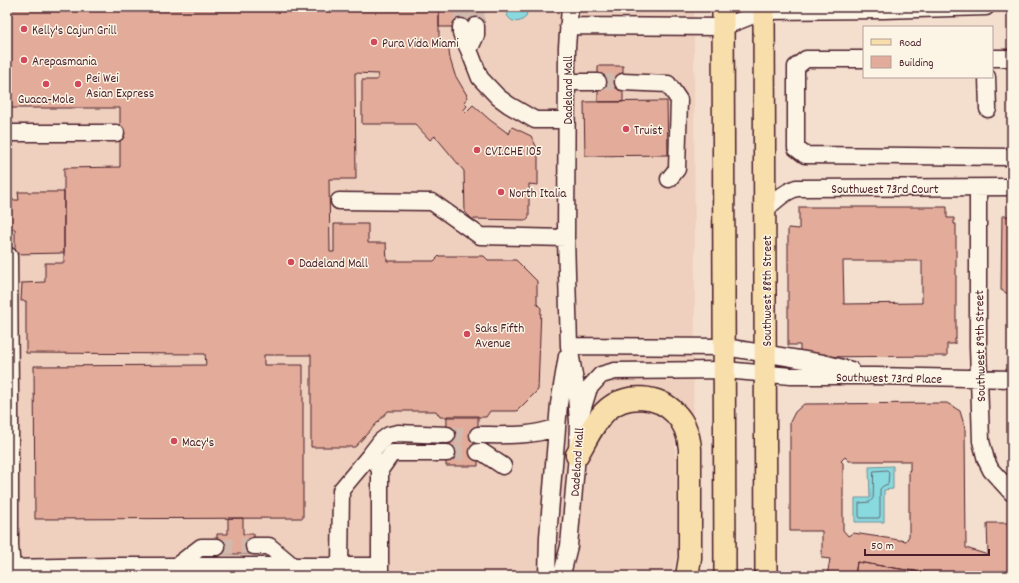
<svg xmlns="http://www.w3.org/2000/svg" width="1019" height="583" viewBox="0 0 1019 583" font-family="Dekko,sans-serif">
<rect width="100%" height="100%" fill="#f4dfce"/>
<filter id="ink" filterUnits="userSpaceOnUse"><feTurbulence type="fractalNoise" baseFrequency=".025" numOctaves="2"/><feDisplacementMap in="SourceGraphic" scale="8" xChannelSelector="R" yChannelSelector="G"/><feConvolveMatrix kernelMatrix="1 2 1 2 8 2 1 2 1" color-interpolation-filters="sRGB"/></filter>
<g filter="url(#ink)">
<path fill="#efd0be" d="M7 7H694L695 316 693 414 675 438 678 551 672 576H7Z"/>
<path fill="#88dadf" stroke="#6f8f97" d="M508 7H526L527 11 526 17C519 24 511 23 507 15Z
M893 466V489L884 490V522H855V498H870L869 467Z"/>
<g fill="none" stroke-linecap="round" stroke-linejoin="round">
<path stroke="#636a73" stroke-width="1" d="M874 471 887 470 889 472 888 484 883 486 880 489V516L879 518H860L859 516V503L870 502 873 498Z"/>
</g>
<path fill="#e3ac9a" stroke="#4a1f2b" fill-rule="evenodd" d="M7 7H439V39H441V43H437V44H448L450 59 455 75 468 97 464 102 467 106 463 111 465 113 473 105 490 120 509 134 512 127 531 136 538 150V185L529 184V217L526 220 472 219 465 212 464 171 435 136 430 140 415 124H362V80H377L378 74 355 73 356 179H329L330 252H334V224H368V243H386L387 261H434L439 256H484L488 260H516L537 281V304L541 308 538 390 517 411H490L486 417H440L436 411H388L355 447H311V355H264V365H303V518L35 519 34 366 206 365 205 354 26 353V301H21L22 283 45 282V263H64V168L120 167V108H7Z
M439 7H476V27H439Z
M598 66H623V102H598Z
M667 101 668 155 585 156 584 102Z
M18 192H64V253L15 254V229H8V200H19Z
M799 207H947V218H954V224H956V339H955V344H947V356L800 357V345H788V228L799 229ZM843 261H922V303L844 304Z
M1002 216H1012V296L1001 290Z
M947 403 960 411 965 428 966 548 988 555 987 523H1009V530H1012V576H944L857 562 855 576H827L830 559 822 558V531H790V422L795 412 804 404ZM845 457 849 461H910V470H909V536L906 541 853 533 848 536 843 530V463L841 461Z
M447 416H478V466H446Z
M228 518H243V534H254V554H217V534H228Z
M857 562 944 576H855Z"/>
<g fill="none" stroke-linecap="round" stroke-linejoin="round">
<path stroke="#d2b9ad" stroke-width="16" stroke-dasharray="16 8" stroke-linecap="butt" d="M476 26 477 7
M461 27 462 7
M598 82H623
M447 435H478
M447 453 478 452
M217 547 254 546"/>
<g stroke="#4a1f2b" stroke-width="19">
<path id="minor" d="M748 7 764 11 883 10 986 7
M568 26 723 27 764 11
M461 27V33L469 50 480 78 498 97 509 105 535 120H566
M469 50 476 35V26
M992 58H1012
M864 59H806L796 67V148L805 155 1012 157
M987 77 988 109
M567 82H598
M623 82 668 84 679 100 677 169 669 179
M7 133H116
M978 188V346L981 441 986 460 991 470 1012 493
M339 201 432 202 480 236 566 238
M766 210C774 201 783 193 796 188L1012 187
M9 256 10 398
M569 346 725 347 823 363 851 370
M7 398H10V546L12 568
M581 414 589 388 601 375 615 371 725 370 791 376H876L1012 379
M478 435C505 435 532 437 557 427
M478 452H482L503 466
M371 454 380 470V576
M380 470 392 453H447
M254 546H269L294 567
M340 566 341 490 371 454 381 441 389 435 398 433 447 435
M175 567 201 547H217
M7 568 112 566H380
M547 576 548 537 559 404 567 356
M560 576 562 574 569 546 577 455 578 422 575 381 569 346 566 238 567 47 570 7"/>
</g>
<g stroke="#4a1f2b" stroke-width="24">
<path id="major" d="M723 7 725 576
M764 7 766 576"/>
</g>
<g stroke="#4a1f2b" stroke-width="25">
<path id="highway" d="M577 455C586 440 594 421 608 409 627 393 658 395 675 413 685 423 689 436 690 449V558L687 576"/>
</g>
<use href="#minor" stroke="#fcf5e5" stroke-width="16"/>
<use href="#major" stroke="#f8deab" stroke-width="21"/>
<use href="#highway" stroke="#f8deab" stroke-width="22"/>
</g>
</g>
<g fill="#d1495b" stroke="#fcf5e5" stroke-width="1.5">
<circle cx="24" cy="29" r="4"/>
<circle cx="374" cy="42" r="4"/>
<circle cx="24" cy="60" r="4"/>
<circle cx="46" cy="84" r="4"/>
<circle cx="78" cy="84" r="4"/>
<circle cx="626" cy="129" r="4"/>
<circle cx="477" cy="150" r="4"/>
<circle cx="501" cy="192" r="4"/>
<circle cx="291" cy="262" r="4"/>
<circle cx="467" cy="334" r="4"/>
<circle cx="174" cy="441" r="4"/>
</g>
<g text-anchor="middle" stroke-width="3" stroke-linejoin="round" paint-order="stroke">
<g font-size="13" fill="#4a1f2b" stroke="#fcf5e5" text-anchor="start">
<text x="32" y="34">Kelly's Cajun Grill</text>
<text x="382" y="47">Pura Vida Miami</text>
<text x="32" y="65">Arepasmania</text>
<text x="86" y="82">Pei Wei<tspan x="86" dy="15">Asian Express</tspan></text>
<text x="46" y="103" text-anchor="middle">Guaca-Mole</text>
<text x="634" y="134">Truist</text>
<text x="485" y="155">CVI.CHE 105</text>
<text x="509" y="197">North Italia</text>
<text x="299" y="267">Dadeland Mall</text>
<text x="475" y="332">Saks Fifth<tspan x="475" dy="15">Avenue</tspan></text>
<text x="182" y="446">Macy's</text>
</g>
<g font-size="13" fill="#4a1f2b" stroke="#fcf5e5">
<text transform="translate(567 90) rotate(-90)" y="5">Dadeland Mall</text>
<text x="885" y="193">Southwest 73rd Court</text>
<text transform="translate(766 291) rotate(-90)" y="5">Southwest 88th Street</text>
<text transform="translate(979 346) rotate(-91)" y="5">Southwest 89th Street</text>
<text transform="translate(889 377) rotate(1)" y="5">Southwest 73rd Place</text>
<text transform="translate(576 462) rotate(-86)" y="5">Dadeland Mall</text>
</g>
</g>
<rect width="1019" height="583" fill="none" stroke="#fcf5e5" stroke-width="24"/>
<rect x="12" y="12" width="995" height="559" fill="none" stroke="#4a1f2b" stroke-width="1.5" filter="url(#ink)"/>
<rect x="863" y="26" width="130" height="52" fill="#fcf5e5" stroke="#b59f9b"/>
<rect x="871" y="39" width="20" height="6" fill="#f8deab" stroke="#b59f9b"/>
<text x="899" y="46" font-size="12" fill="#4a1f2b">Road</text>
<rect x="871" y="56" width="20" height="12" fill="#e3ac9a" stroke="#b59f9b"/>
<text x="899" y="66" font-size="12" fill="#4a1f2b">Building</text>
<path d="M865 549v6h124v-6" fill="none" stroke="#4a1f2b" stroke-width="2"/>
<text x="871" y="549" font-size="12" fill="#4a1f2b" stroke="#fcf5e5" stroke-width="3" paint-order="stroke">50 m</text>
</svg>
